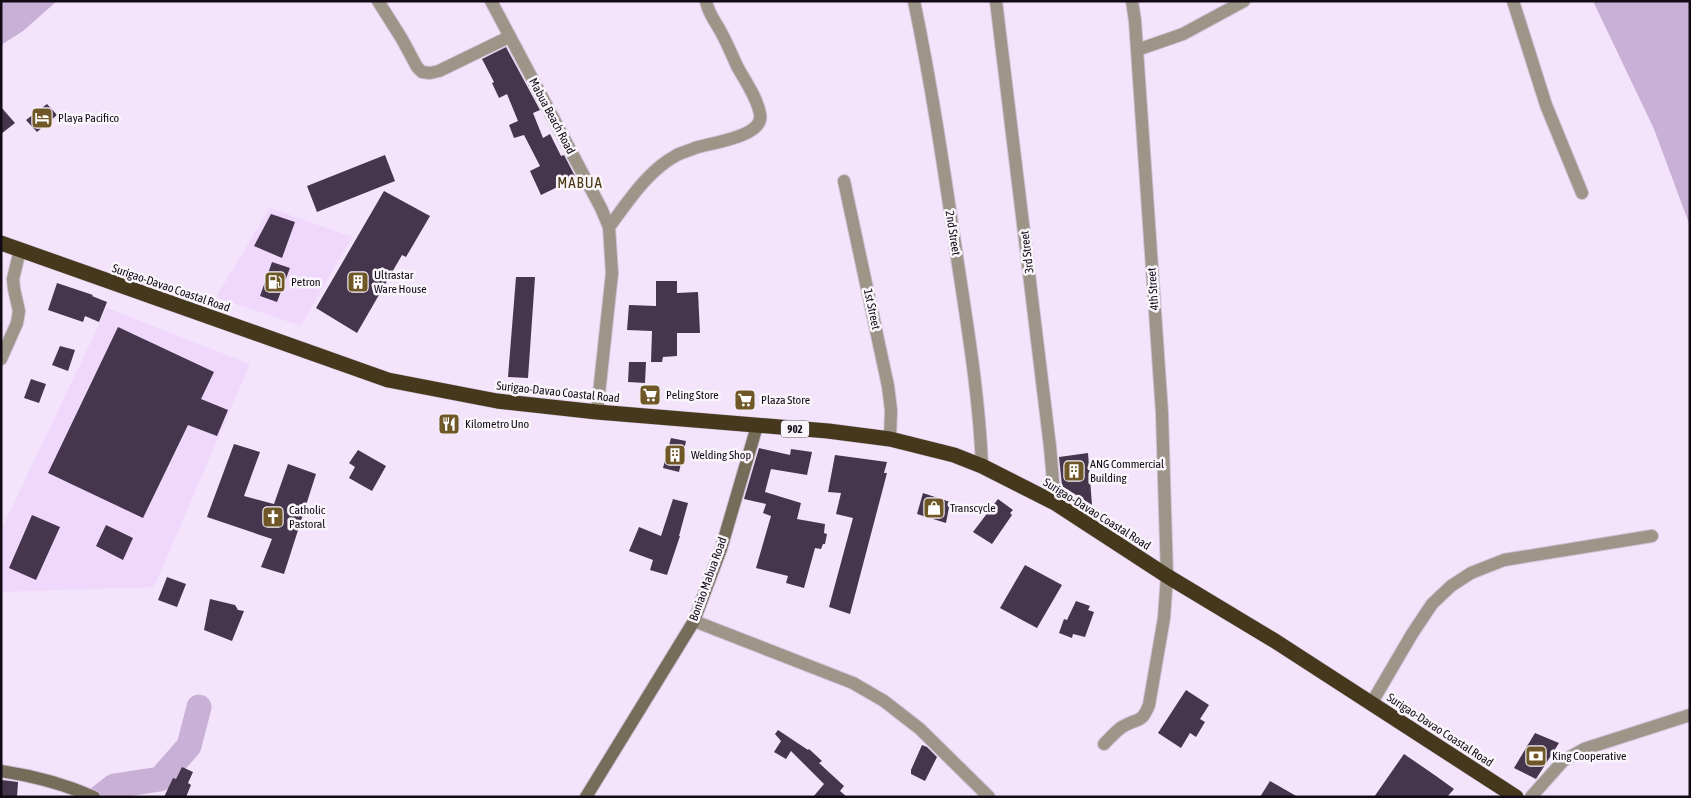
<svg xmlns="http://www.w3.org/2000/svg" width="1691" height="798" viewBox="0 0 1691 798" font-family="'Asap Condensed',sans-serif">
<rect width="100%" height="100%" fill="#f3e3fb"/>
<path fill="#efd8fc" d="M270 208 352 237 301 326 216 297Z
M107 308 250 364 154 587 1 592V530Z"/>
<path fill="#c9b0d6" d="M1 1H57L23 31 1 45Z
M1593 1H1690V226L1654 129Z"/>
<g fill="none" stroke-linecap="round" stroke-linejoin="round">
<path stroke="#c9b0d6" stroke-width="25" d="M100 797 114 786 160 779 189 746 199 707"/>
</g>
<path fill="#45364d" d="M506 47 540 110 533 113 543 138 550 134 561 156 564 155 576 178 541 195 530 171 540 166 524 135 514 138 509 125 518 121 507 94 499 98 492 83 494 82 482 59Z
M47 104 57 115 37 132 26 120Z
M1 107 15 123 1 134Z
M385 155 395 181 317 212 307 186Z
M384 191 430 216 406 257 402 255 357 333 316 308Z
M271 214 295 222 282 258 254 246Z
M272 262 290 268 277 302 260 296Z
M516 277H535L528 378 508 377Z
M656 281H677V293L698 292 700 333H677V356L663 357 662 362H651L652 331 627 330 629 305 656 306Z
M57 283 93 295 92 296 107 302 99 322 85 316 83 322 48 310Z
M118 327 214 372 201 399 228 410 217 436 188 425 143 518 48 473Z
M60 346 75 350 68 371 52 365Z
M629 362H646L645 383 628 382Z
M31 379 46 384 39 403 24 398Z
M444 416 455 417 453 432 442 430Z
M671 438 686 441 679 472 663 468Z
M234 444 260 452 244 496 274 504 288 464 316 474 284 574 261 567 272 539 207 517Z
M759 448 790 455 791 449 812 452 807 475 771 469 765 492 801 503 797 519 825 524 824 533 827 534 825 544H823L821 549 815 548 804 588 786 583 788 576 756 568 771 516 763 513 766 504 744 499Z
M358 450 386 466 372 491 349 478 355 467 349 463Z
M1088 453 1092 505 1062 486 1059 457Z
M835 455 887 462 884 473H887L850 614 829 607 853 518 836 514 841 493 828 492Z
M923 493 950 502 946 523 917 514Z
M673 499 688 503 679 536H680L667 575 650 570 653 560 629 551 639 527 661 536Z
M998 499 1013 510 1010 513 1012 515 992 544 973 532Z
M32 515 60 527 36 580 9 568Z
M106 525 133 538 123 560 96 546Z
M1025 565 1062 585 1037 628 1000 608Z
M167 577 186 584 177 607 158 600Z
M210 599 235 605 238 610 244 611 232 641 204 630Z
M1076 601 1090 606 1088 610 1094 612 1085 637 1073 634 1072 638 1059 633 1064 619 1067 620Z
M1186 690 1209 705 1200 719 1205 722 1196 737 1190 733 1181 748 1158 733Z
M778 730 808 750 809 749 822 761 819 763 844 786 840 791 847 797H813L824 784 791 751 786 759 774 752 781 741 775 734Z
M1535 733 1559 743 1536 779 1514 768Z
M922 745 927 747 937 757 925 781 911 774V770Z
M1404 754 1436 776 1454 789 1447 797H1374Z
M182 767 193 772 188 783 191 785 186 797H164L173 778 176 779Z
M2 780 18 782 17 797H1Z
M1270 781 1298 797H1260Z"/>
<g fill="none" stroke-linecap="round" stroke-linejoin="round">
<g stroke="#cfc0d6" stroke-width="14">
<path id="street" d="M378 1 402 39 417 67 422 72 430 73 439 71 509 37
M491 1 601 208 609 227 612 273 597 412
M914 1C931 82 943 163 955 244 966 318 979 392 982 466
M996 1 1050 447 1055 503
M1513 1 1546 105 1582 193
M1137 50 1183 34 1244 1
M844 181 888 386 891 410 890 439
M609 227C628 202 648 170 677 155 682 152 689 151 695 148 709 143 765 137 760 114 757 97 745 81 737 66 732 55 727 43 721 32 715 21 708 13 706 1
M1 359 17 323 19 311 14 289 13 279 20 250
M694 621 853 683 884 701 920 729 989 797
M1371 704 1412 634 1432 604 1451 586 1471 573 1504 560 1652 536
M1104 744C1110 738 1115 732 1122 727 1138 717 1141 725 1149 705L1164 618 1167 576 1162 413 1135 21 1132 1
M1531 797 1563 761 1584 749 1690 715"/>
</g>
<g stroke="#cfc0d6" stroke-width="14">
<path id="secondary" d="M1 771C34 776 64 784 94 797
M586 797 694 621 721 549 757 426"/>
</g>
<g stroke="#cfc0d6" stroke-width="16">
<path id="highway" d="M1 243 388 380 497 401 597 412 828 431 890 439 954 455 982 466 1055 503 1167 576 1275 641 1516 797"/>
</g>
<use href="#street" stroke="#9c9588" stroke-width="12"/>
<use href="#secondary" stroke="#766c5a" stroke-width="12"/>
<use href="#highway" stroke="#45381d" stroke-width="15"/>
</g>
<defs>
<g id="hotel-square" transform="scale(1.125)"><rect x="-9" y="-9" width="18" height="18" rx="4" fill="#6f5728" stroke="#f9f5fb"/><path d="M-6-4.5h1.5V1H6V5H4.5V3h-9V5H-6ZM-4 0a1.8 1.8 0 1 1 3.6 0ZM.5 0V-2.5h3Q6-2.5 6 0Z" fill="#fff"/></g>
<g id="fuel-square" transform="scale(1.125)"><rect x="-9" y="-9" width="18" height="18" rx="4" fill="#6f5728" stroke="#f9f5fb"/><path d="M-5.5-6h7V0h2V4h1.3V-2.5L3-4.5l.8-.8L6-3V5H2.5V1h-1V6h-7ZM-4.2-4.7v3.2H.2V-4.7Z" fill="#fff"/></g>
<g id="building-square" transform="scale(1.125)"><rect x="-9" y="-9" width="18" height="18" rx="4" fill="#6f5728" stroke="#f9f5fb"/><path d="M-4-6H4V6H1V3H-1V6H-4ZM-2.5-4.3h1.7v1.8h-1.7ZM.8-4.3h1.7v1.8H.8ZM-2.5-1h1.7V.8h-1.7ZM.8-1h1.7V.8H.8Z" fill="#fff"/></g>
<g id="supermarket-square" transform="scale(1.125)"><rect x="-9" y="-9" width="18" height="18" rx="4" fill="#6f5728" stroke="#f9f5fb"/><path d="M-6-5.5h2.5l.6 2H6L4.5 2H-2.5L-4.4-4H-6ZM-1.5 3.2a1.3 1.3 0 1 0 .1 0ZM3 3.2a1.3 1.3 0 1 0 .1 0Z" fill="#fff"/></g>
<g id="restaurant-square" transform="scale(1.125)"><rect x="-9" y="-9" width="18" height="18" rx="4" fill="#6f5728" stroke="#f9f5fb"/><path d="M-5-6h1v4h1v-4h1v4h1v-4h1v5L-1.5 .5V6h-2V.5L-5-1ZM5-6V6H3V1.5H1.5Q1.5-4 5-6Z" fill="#fff"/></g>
<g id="shop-square" transform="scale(1.125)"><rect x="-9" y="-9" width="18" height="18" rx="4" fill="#6f5728" stroke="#f9f5fb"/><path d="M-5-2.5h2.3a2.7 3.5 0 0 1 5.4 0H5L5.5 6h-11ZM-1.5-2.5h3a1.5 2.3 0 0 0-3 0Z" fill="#fff"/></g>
<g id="church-square" transform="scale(1.125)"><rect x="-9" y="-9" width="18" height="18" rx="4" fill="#6f5728" stroke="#f9f5fb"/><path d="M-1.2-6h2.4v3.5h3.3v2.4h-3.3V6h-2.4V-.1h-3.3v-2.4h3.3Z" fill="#fff"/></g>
<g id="bank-square" transform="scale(1.125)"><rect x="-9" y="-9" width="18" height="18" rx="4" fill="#6f5728" stroke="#f9f5fb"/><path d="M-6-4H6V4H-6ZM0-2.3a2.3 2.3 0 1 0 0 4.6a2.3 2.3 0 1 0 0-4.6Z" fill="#fff"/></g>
</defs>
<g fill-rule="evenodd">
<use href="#hotel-square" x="42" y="118"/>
<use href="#fuel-square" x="275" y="282"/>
<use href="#building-square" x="358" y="282"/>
<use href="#supermarket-square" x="650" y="395"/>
<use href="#supermarket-square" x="745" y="400"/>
<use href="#restaurant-square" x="449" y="424"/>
<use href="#building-square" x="675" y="455"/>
<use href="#building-square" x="1074" y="471"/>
<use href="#shop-square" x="934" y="508"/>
<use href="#church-square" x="273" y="517"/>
<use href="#bank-square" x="1536" y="756"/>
</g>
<g text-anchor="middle" stroke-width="5" stroke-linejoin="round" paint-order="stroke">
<rect fill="#f9f5fb" stroke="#57515a" stroke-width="1" x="781" y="420.5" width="28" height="17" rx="4"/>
<g font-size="11" font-weight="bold" fill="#120b15">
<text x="795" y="433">902</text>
</g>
<g font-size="12" fill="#120b15" stroke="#f9f5fb">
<text transform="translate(552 116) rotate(62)" y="4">Mabua Beach Road</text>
<text transform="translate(953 233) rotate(81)" y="4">2nd Street</text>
<text transform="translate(1027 252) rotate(-97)" y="4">3rd Street</text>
<text transform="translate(171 288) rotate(19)" y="4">Surigao-Davao Coastal Road</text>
<text transform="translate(1153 289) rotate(-94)" y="4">4th Street</text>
<text transform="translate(872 309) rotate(78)" y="4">1st Street</text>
<text transform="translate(558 392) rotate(6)" y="4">Surigao-Davao Coastal Road</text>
<text transform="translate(1097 514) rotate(32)" y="4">Surigao-Davao Coastal Road</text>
<text transform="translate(708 579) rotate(-70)" y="4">Boniao Mabua Road</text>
<text transform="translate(1440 730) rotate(33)" y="4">Surigao-Davao Coastal Road</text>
</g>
<g font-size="12" fill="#120b15" stroke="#f9f5fb" text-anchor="start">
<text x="58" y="122">Playa Pacifico</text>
<text x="374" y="279">Ultrastar<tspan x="374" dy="14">Ware House</tspan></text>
<text x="291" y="286">Petron</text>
<text x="666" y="399">Peling Store</text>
<text x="761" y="404">Plaza Store</text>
<text x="465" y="428">Kilometro Uno</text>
<text x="691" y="459">Welding Shop</text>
<text x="1090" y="468">ANG Commercial<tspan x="1090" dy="14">Building</tspan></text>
<text x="950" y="512">Transcycle</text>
<text x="289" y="514">Catholic<tspan x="289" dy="14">Pastoral</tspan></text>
<text x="1552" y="760">King Cooperative</text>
</g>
<g font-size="15" letter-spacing="1" fill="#49360f" stroke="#f9f5fb">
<text x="580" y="188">MABUA</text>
</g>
</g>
<rect width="1691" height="798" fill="none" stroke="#120b15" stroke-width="5"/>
</svg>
